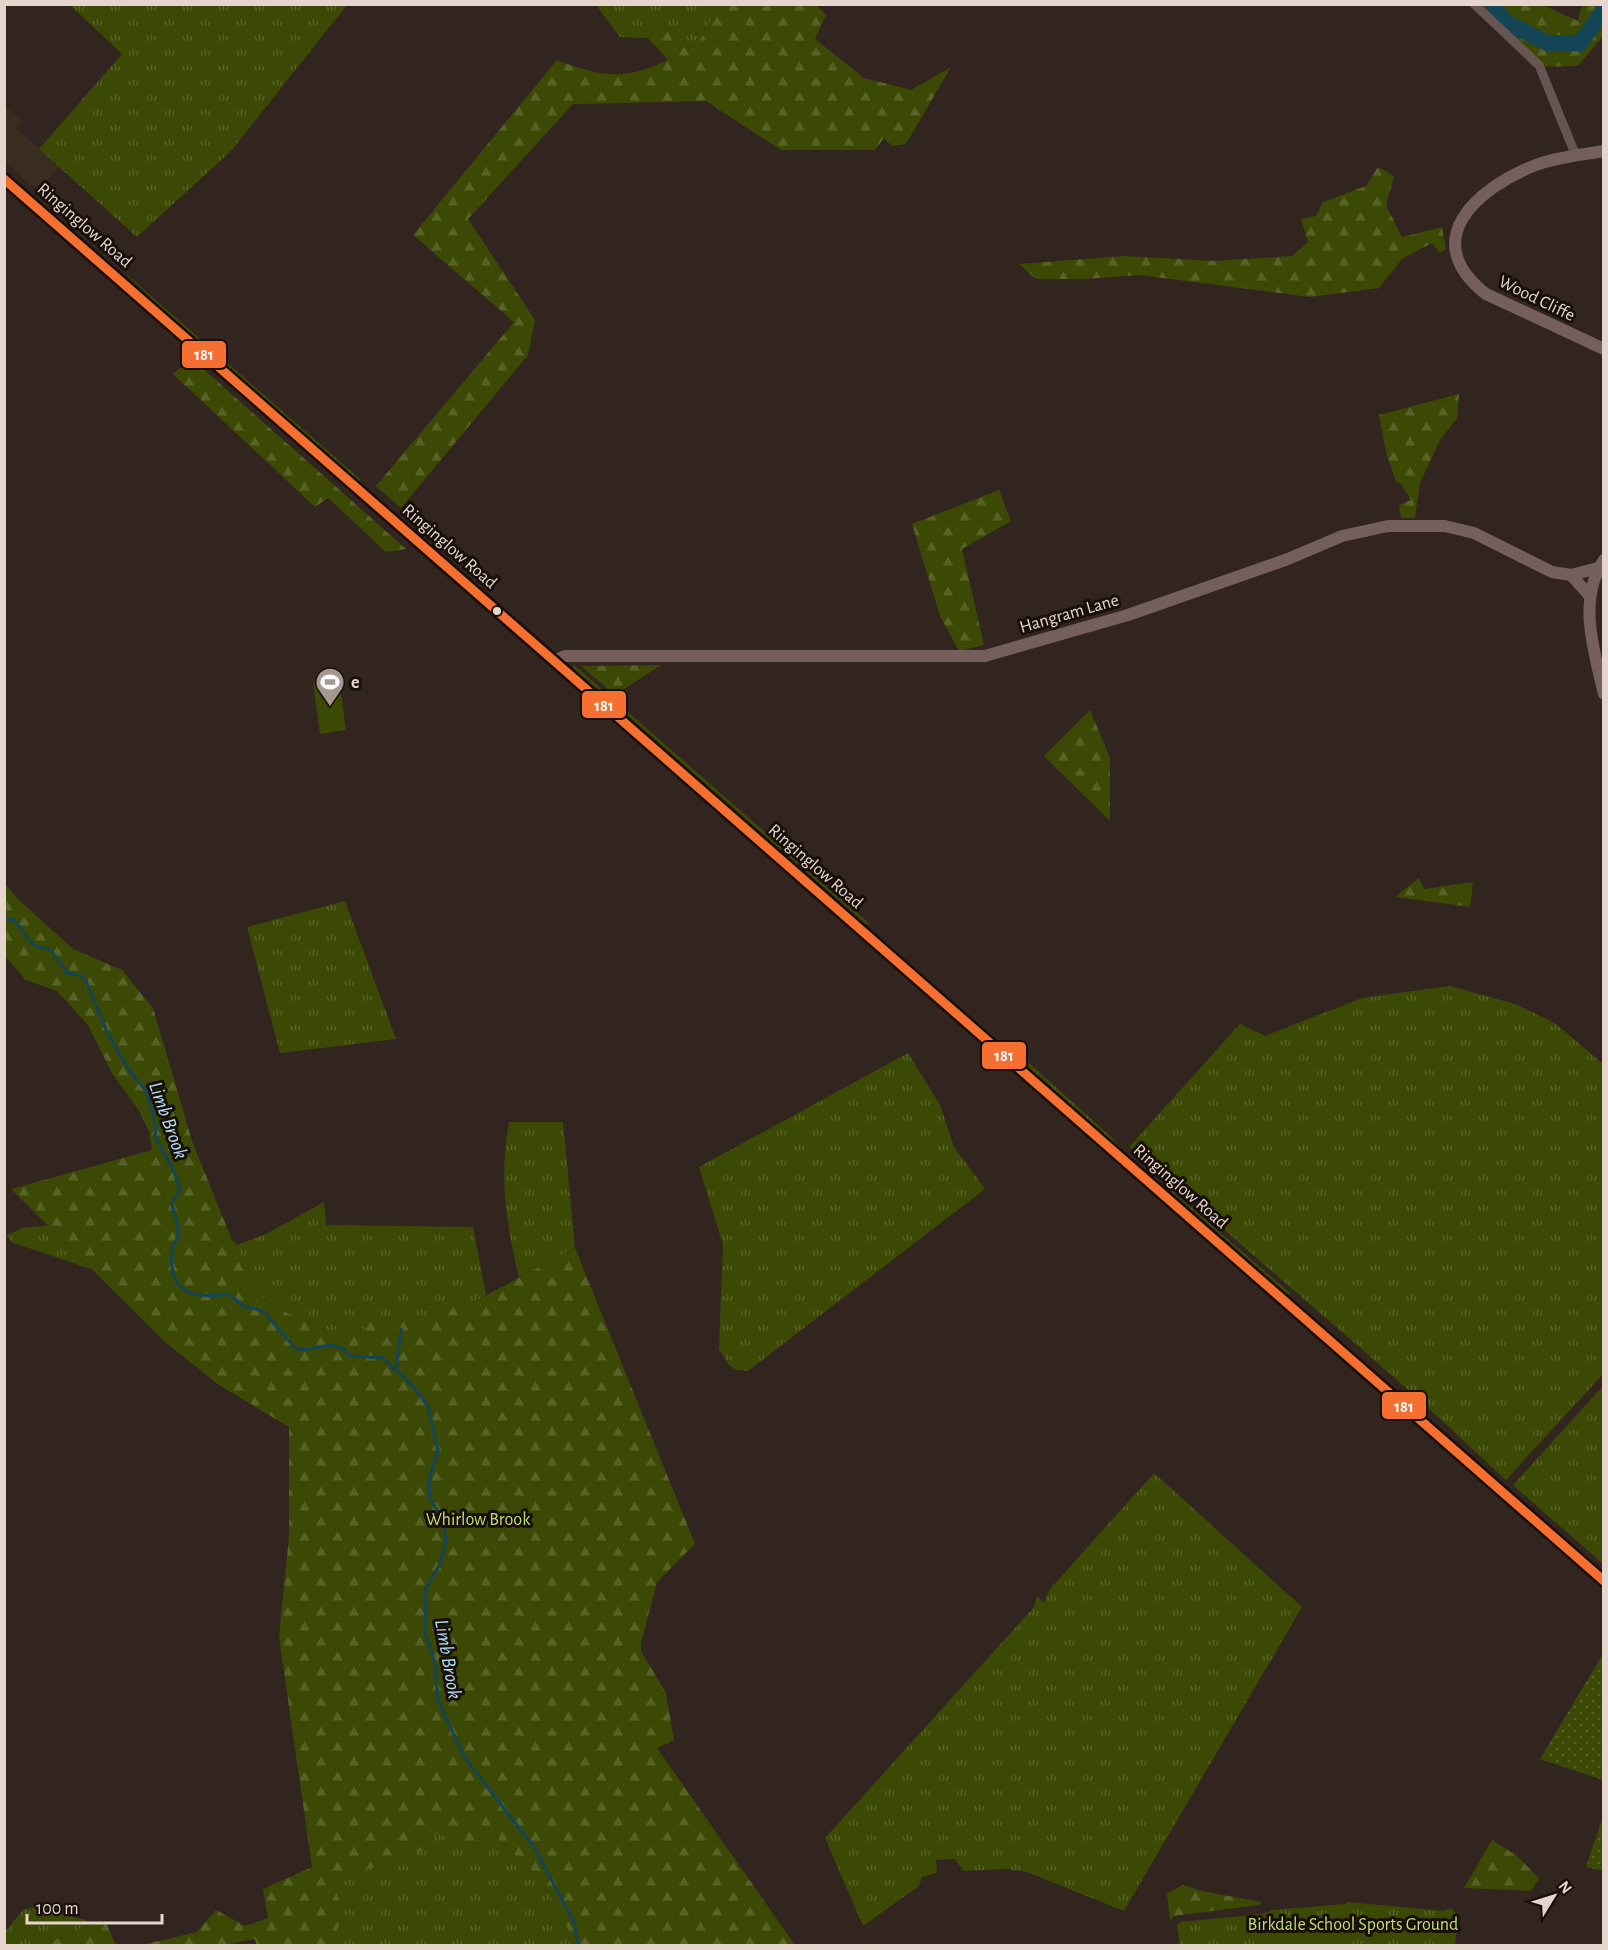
<svg xmlns="http://www.w3.org/2000/svg" width="1608" height="1950" viewBox="0 0 1608 1950" font-family="'Alegreya Sans',sans-serif">
<defs>
<pattern id="grass-tufts" width="24" height="20" patternUnits="userSpaceOnUse" patternTransform="scale(1.5)"><rect width="24" height="20" fill="#3b4904"/><path d="M3 7l-1-3M5 7V3M7 7l1-3M15 17l-1-3M17 17v-4M19 17l1-3" fill="none" stroke="#576227"/></pattern>
<pattern id="forest-firs" width="22" height="20" patternUnits="userSpaceOnUse" patternTransform="scale(1.5)"><rect width="22" height="20" fill="#3b4904"/><path d="M5 1l3.5 6h-7zM16 11l3.5 6h-7z" fill="#576227"/></pattern>
<pattern id="garden-dots" width="8" height="8" patternUnits="userSpaceOnUse" patternTransform="scale(1.5)"><rect width="8" height="8" fill="#3b4904"/><path d="M2 2h.1M6 6h.1" fill="none" stroke="#576227" stroke-width="1.8" stroke-linecap="round"/></pattern>
</defs>
<rect width="100%" height="100%" fill="#32251f"/>
<path fill="#382d1f" d="M4 105 23 121 16 129 60 165 38 191 5 162Z"/>
<path fill="url(#grass-tufts)" d="M70 5H347L231 151 137 237 39 149 122 54Z
M596 5H718L696 49 663 22 648 38 620 37Z
M117 266 361 480 359 482 158 305Z
M573 664 870 924H866L573 668Z
M345 901 396 1039 280 1053 247 927Z
M1450 986 1515 1004 1555 1023 1603 1064V1374L1506 1480 1412 1393 1129 1147 1240 1024 1265 1036 1362 998Z
M1008 1044 1110 1136 1122 1150 1005 1046Z
M908 1053 940 1105 954 1147 985 1189 748 1371 736 1370 729 1365 719 1349 723 1245 699 1167Z
M509 1122H563L575 1248 519 1278C506 1221 499 1181 509 1122Z
M1164 1185V1184L1290 1293 1288 1295Z
M324 1202 326 1225 473 1227 486 1295 472 1303H430L427 1316 367 1322 364 1330 332 1332 276 1308 249 1286 237 1245 266 1234Z
M48 1226 91 1269 11 1242 7 1235 25 1227Z
M1603 1386V1564L1513 1485Z
M1154 1473 1302 1607 1124 1911 1027 1872 1007 1869 963 1871 955 1859 936 1860 937 1873 922 1877 919 1886 863 1926 825 1838 1034 1607 1037 1596 1044 1603 1050 1589Z
M439 1830 454 1845 495 1836C522 1862 569 1906 571 1945H337L335 1936 343 1914 332 1881 418 1852Z
M1347 1902 1444 1911 1451 1908 1458 1916 1455 1946 1180 1945 1177 1925 1181 1922 1263 1914 1272 1910 1345 1904Z
M43 1904 55 1913 86 1920 88 1925 44 1945 5 1946V1932L23 1910Z"/>
<path fill="url(#forest-firs)" d="M815 4 826 15 815 39 864 78 911 90 951 67 906 144 892 146 884 138 875 150H781L706 101 573 104 468 219 535 320 528 355 401 508 376 486 514 322 413 235 557 60C602 77 623 81 668 60L648 38 663 22 696 48 718 5Z
M1471 5H1543L1578 21 1582 5H1603V36L1578 66 1533 67Z
M1378 167 1394 176 1386 205 1402 237 1442 227 1446 249 1440 253 1432 243 1402 259 1379 288 1310 297 1139 275 1085 279H1036L1019 264 1125 256 1215 261 1292 256 1308 242 1301 219 1316 216 1323 202 1366 186Z
M192 359 406 549 386 552 328 498 315 507 173 374Z
M1459 394 1457 418 1440 440 1420 483 1415 518H1401L1399 505 1411 500 1401 484 1396 481 1387 456 1379 415Z
M999 490 1011 521 962 549 984 645 959 651 940 616 912 524Z
M661 665 615 695 581 666Z
M1090 710 1110 758V821L1044 756Z
M1419 878 1424 889 1473 882 1470 907 1395 897Z
M4 883 20 901 73 949 122 970 153 1008 192 1141 232 1240 237 1245 249 1286 276 1308 332 1332 364 1330 366 1322 426 1316 430 1303H472L575 1248 695 1544 657 1582 641 1643V1651L666 1693 674 1740 657 1748 795 1945H571C569 1906 522 1862 495 1836L454 1845 439 1831 419 1852 333 1881 343 1914 335 1936 337 1945H257L255 1939 224 1945H142L197 1932 216 1910 245 1926 268 1918 263 1889 312 1867 279 1637 289 1536V1427L219 1385 164 1341 11 1189 152 1150 149 1132 140 1112 112 1073 88 1025 57 991 26 980 5 956Z
M1492 1840 1517 1856 1539 1878 1531 1891 1464 1888Z
M1183 1885 1206 1892 1262 1902 1259 1905 1174 1916 1170 1921 1167 1893Z
M106 1923 116 1945H44L88 1925Z"/>
<path fill="url(#garden-dots)" d="M1603 1654V1780L1540 1759Z
M1603 1817V1871L1586 1867Z"/>
<path fill="#3b4904" d="M339 679 346 730 320 734 313 683Z
M1275 1915 1334 1919 1332 1945H1273Z"/>
<g fill="none" stroke-linecap="round" stroke-linejoin="round">
<path stroke="#144556" stroke-width="3" d="M1603 4 1604 8
M4 919 14 920C28 934 26 948 50 949L67 973 80 975 86 981 107 1032 129 1070 147 1092 156 1128 155 1136 174 1172 180 1190 172 1203C173 1213 180 1226 178 1235 177 1241 172 1246 172 1252 168 1294 194 1299 229 1294L243 1306 263 1311 295 1348 304 1350 330 1345 342 1348 350 1356 383 1358 413 1386 428 1406 438 1451 429 1480 430 1499 443 1519 446 1541 440 1564 426 1588 425 1631 435 1664 438 1701 465 1758 534 1847 574 1922 578 1946
M396 1369 401 1329"/>
<path stroke="#144556" stroke-width="16" d="M1493 4 1504 21 1547 43H1580L1604 10"/>
<path stroke="#675554" stroke-width="9" d="M1474 4 1539 65 1576 156"/>
<path stroke="#745f5d" stroke-width="12" d="M1604 151C1581 155 1557 157 1536 165 1477 188 1417 240 1486 294L1604 349
M4 179 1604 1581
M1604 560C1577 600 1594 651 1604 694
M1571 575 1590 596
M554 661 565 656H985L1128 615 1288 559 1342 536 1388 526H1445L1474 533 1552 572 1571 575 1598 568"/>
<g stroke="#190f0a" stroke-width="14">
<path id="bus-1" d="M4 179 1604 1581"/>
</g>
<use href="#bus-1" stroke="#f46f30" stroke-width="9"/>
</g>
<defs>
<g id="stadium-pin" transform="scale(1.5)"><path d="M0 17L-7.5 6A9.5 9.5 0 1 1 7.5 6Z" fill="#a69790" stroke="#190f0a"/><path d="M0-5a6.5 5 0 1 0 0 10a6.5 5 0 1 0 0-10ZM-3.5-1.8h7v3.6h-7Z" fill="#fff"/></g>
</defs>
<g fill-rule="evenodd">
<use href="#stadium-pin" x="330" y="682"/>
</g>
<circle fill="#e5d5cd" stroke="#190f0a" stroke-width="2" cx="497" cy="611" r="5"/>
<g text-anchor="middle" stroke-width="6" stroke-linejoin="round" paint-order="stroke">
<g font-size="18" fill="#e5d5cd" stroke="#190f0a">
<text transform="translate(85 225) rotate(41)" y="6">Ringinglow Road</text>
<text transform="translate(1537 298) rotate(26)" y="6">Wood Cliffe</text>
<text transform="translate(450 546) rotate(41)" y="6">Ringinglow Road</text>
<text transform="translate(1069 613) rotate(-16)" y="6">Hangram Lane</text>
<text transform="translate(816 866) rotate(41)" y="6">Ringinglow Road</text>
<text transform="translate(1181 1186) rotate(41)" y="6">Ringinglow Road</text>
</g>
<g font-size="18" font-weight="bold" fill="#e5d5cd" stroke="#190f0a" text-anchor="start">
<text x="351" y="688">e</text>
</g>
<g font-size="18" fill="#bdde76" stroke="#190f0a">
<text x="478" y="1525">Whirlow Brook</text>
<text x="1353" y="1930">Birkdale School Sports Ground</text>
</g>
<g font-size="20" font-style="italic" fill="#b3e0f4" stroke="#190f0a">
<text transform="translate(169 1120) rotate(70)" y="7">Limb Brook</text>
<text transform="translate(449 1659) rotate(80)" y="7">Limb Brook</text>
</g>
</g>
<g stroke="#190f0a" stroke-width="2">
<rect x="181" y="340" width="46" height="29" rx="6" fill="#f46f30"/>
<rect x="581" y="690" width="46" height="29" rx="6" fill="#f46f30"/>
<rect x="981" y="1041" width="46" height="29" rx="6" fill="#f46f30"/>
<rect x="1381" y="1391" width="46" height="29" rx="6" fill="#f46f30"/>
</g>
<g font-size="16" text-anchor="middle" font-weight="bold" fill="#fff">
<text x="204" y="360">181</text>
<text x="604" y="711">181</text>
<text x="1004" y="1061">181</text>
<text x="1404" y="1412">181</text>
</g>
<rect width="1608" height="1950" fill="none" stroke="#e5d5cd" stroke-width="12"/>
<g transform="translate(1554 1896) rotate(52)" stroke="#190f0a" stroke-width="4.5" paint-order="stroke">
<path d="M0-4.5L10 22L0 15L-10 22Z" fill="#e5d5cd"/>
<text y="-9" font-size="16" font-weight="bold" text-anchor="middle" fill="#e5d5cd">N</text>
</g>
<path d="M27 1914v9h135v-9" fill="none" stroke="#e5d5cd" stroke-width="3"/>
<text x="36" y="1914" font-size="18" fill="#e5d5cd" stroke="#190f0a" stroke-width="4.5" paint-order="stroke">100 m</text>
</svg>
